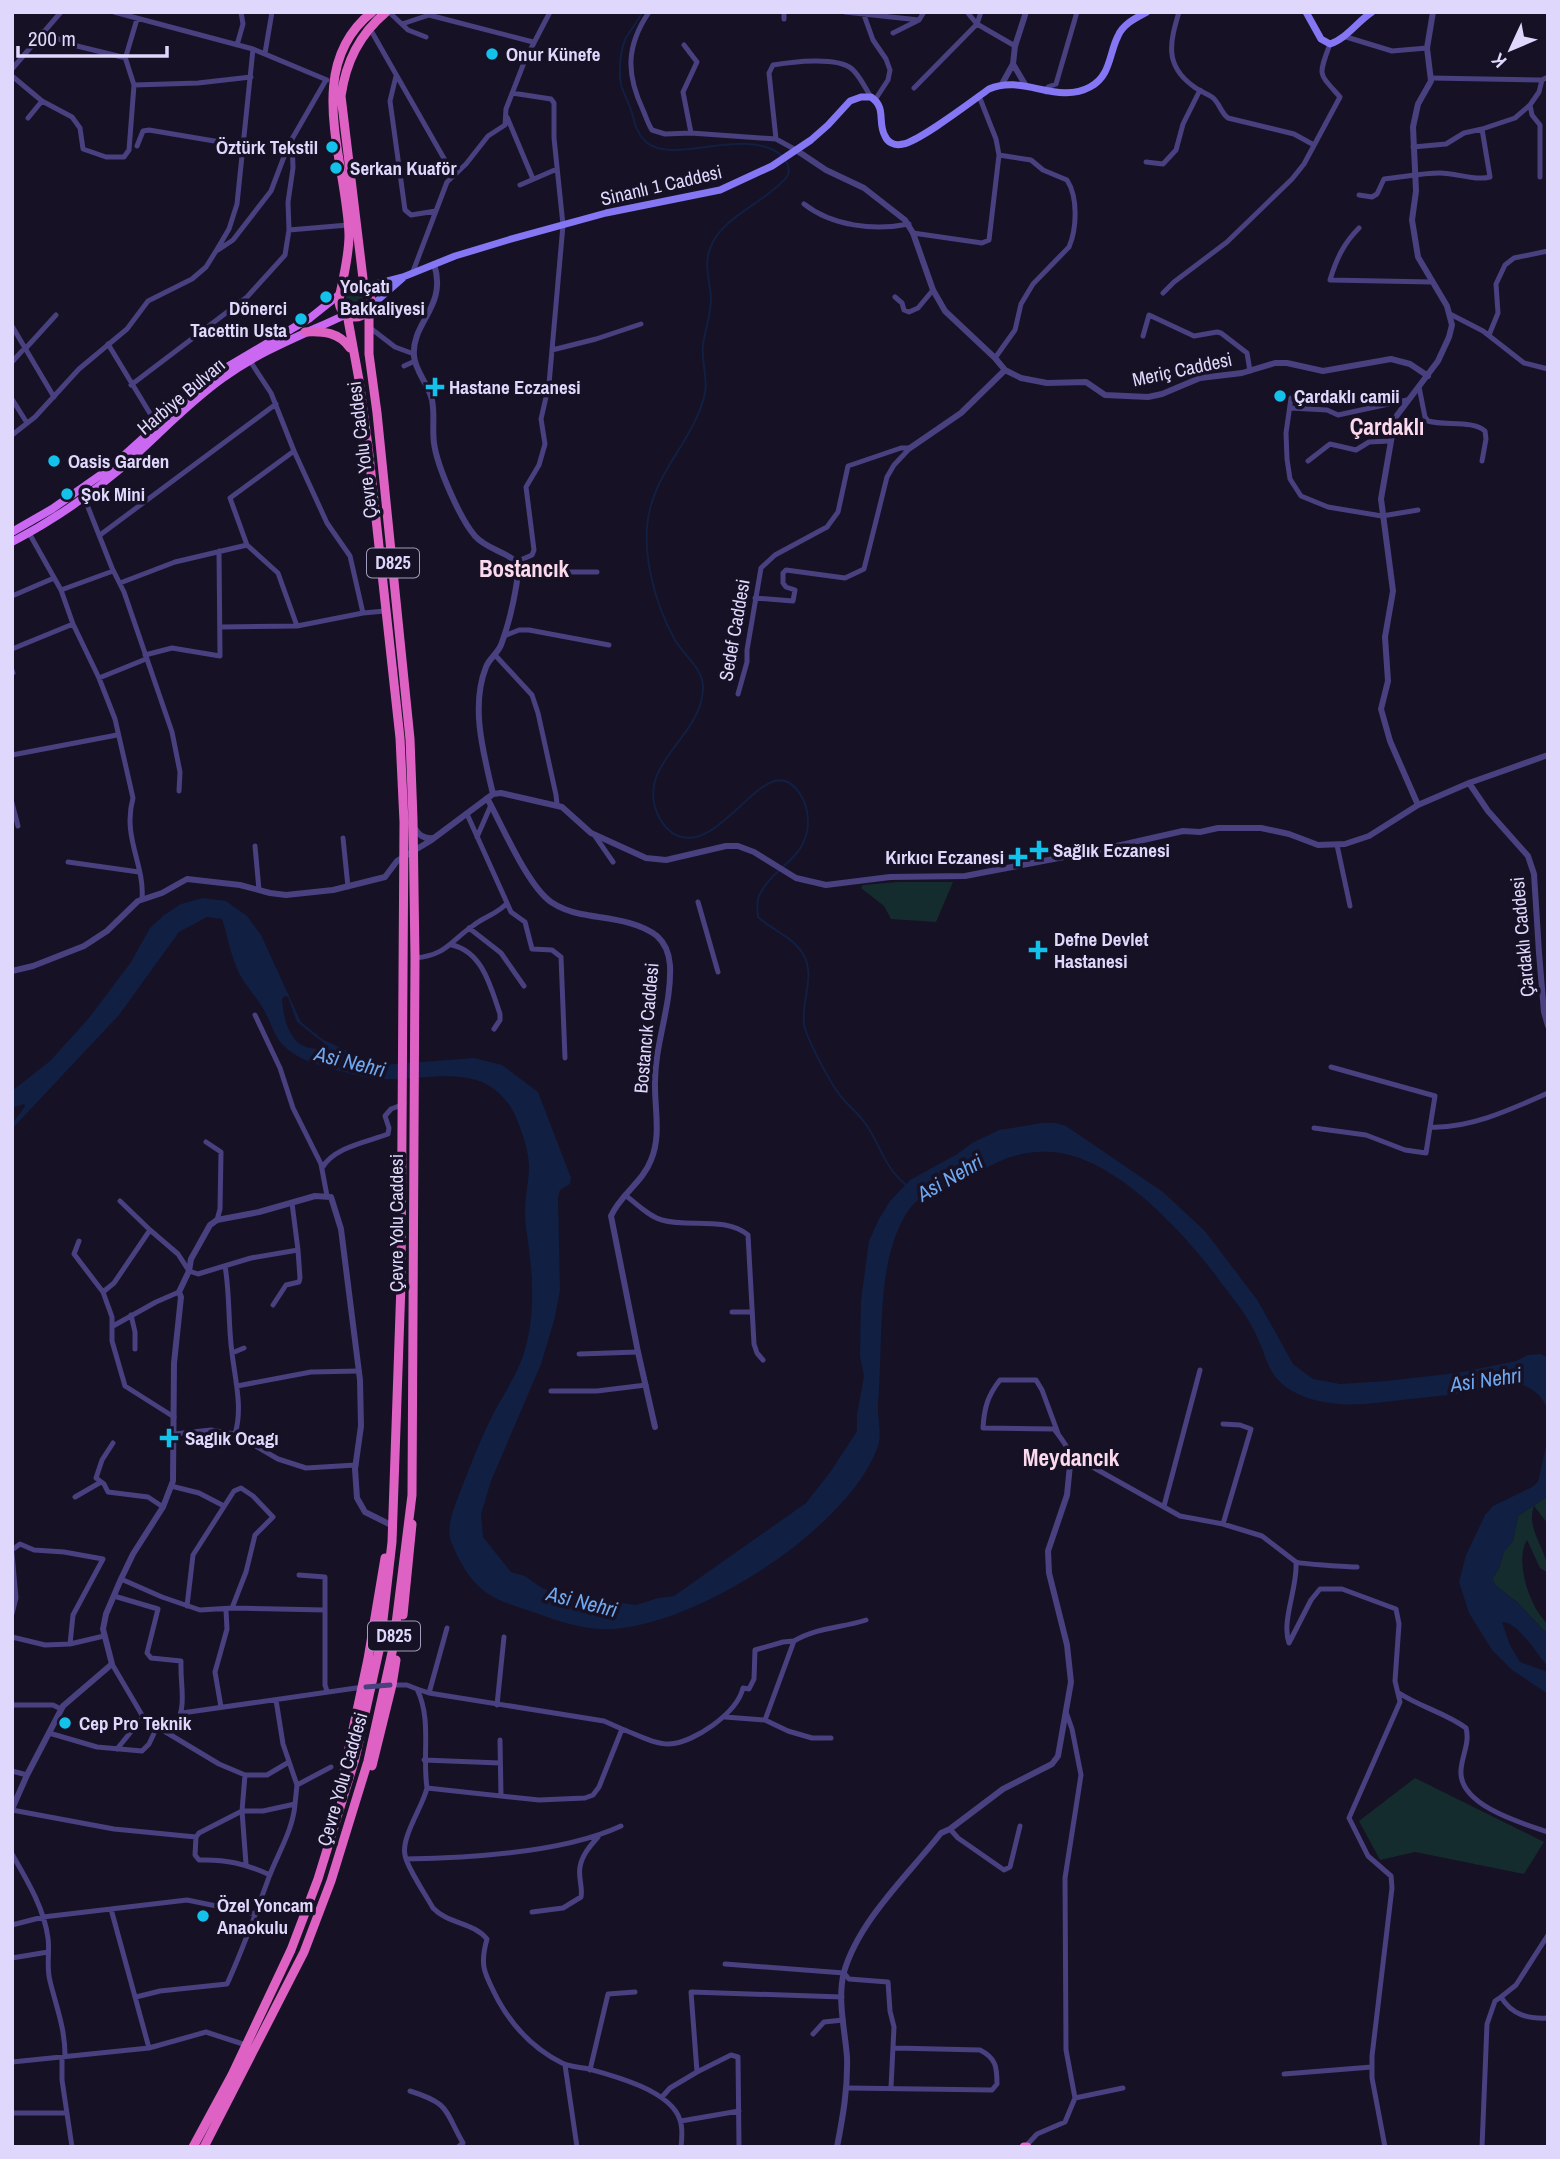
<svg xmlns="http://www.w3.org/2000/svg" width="1560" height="2159" viewBox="0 0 1560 2159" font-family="'Archivo Narrow',sans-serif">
<rect width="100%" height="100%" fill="#161124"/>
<path fill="#142c2d" d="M346 299a9 9 0 1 1 18 0a9 9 0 1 1-18 0Z
M898 882H953L936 922 891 919 884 906 861 888 863 885Z
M1548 1496V1524L1534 1506C1525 1530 1548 1549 1548 1573L1540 1568 1527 1540C1514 1561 1530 1608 1548 1624V1635L1518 1603 1497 1587 1492 1579 1499 1568 1504 1551 1513 1541 1518 1516Z
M1415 1778 1544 1842 1524 1874 1415 1852 1380 1860 1359 1821Z"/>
<path fill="#111f43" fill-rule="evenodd" d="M203 898 226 901 247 916 261 935 301 1022 322 1039 365 1059 383 1065 474 1058 502 1065 538 1092 571 1178 570 1184 560 1190 558 1198 560 1290 554 1321 541 1364 491 1481 481 1514 483 1537 511 1572 525 1576 542 1588 559 1594 636 1605 658 1598 674 1596 806 1503 831 1471 857 1431V1415L864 1376 860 1356 861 1300 869 1241 879 1219 890 1201 910 1180 957 1154 972 1143 999 1130 1042 1123H1056L1066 1126 1163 1192 1205 1231 1258 1301 1293 1364 1313 1379 1340 1384 1386 1381 1457 1373 1516 1361 1528 1355 1541 1354 1548 1358V1412C1544 1396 1531 1386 1515 1383 1480 1391 1446 1396 1410 1399 1374 1403 1341 1410 1305 1397 1263 1381 1270 1357 1251 1325 1242 1308 1228 1293 1217 1277 1180 1228 1106 1147 1040 1152 1028 1152 1016 1155 1005 1159 991 1165 977 1173 963 1180 945 1188 924 1192 911 1207 874 1256 884 1344 878 1403 877 1419 883 1434 877 1449 846 1530 698 1624 613 1629 587 1631 557 1621 533 1612 496 1600 479 1596 459 1559 457 1555 451 1543 450 1538 447 1523 455 1506 460 1492 470 1467 480 1440 492 1416 503 1395 517 1375 524 1353 533 1324 534 1289 530 1259 529 1243 525 1228 525 1212 525 1196 529 1181 529 1165 528 1147 520 1125 512 1109 504 1096 491 1084 476 1080 450 1072 419 1079 393 1079 372 1080 356 1075 336 1070 316 1064 298 1060 283 1045 274 1036 272 1025 266 1014 259 1000 248 989 240 975 231 957 228 938 222 919L207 917 179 932 119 1015 12 1129V1124L25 1106 24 1104 12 1108V1091L50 1061 89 1018 131 962 150 928 164 915 181 904ZM285 996 288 997 297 1022 324 1043 325 1048C292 1054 284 1024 282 999Z
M1548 1437V1496L1518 1516 1513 1541 1504 1552 1499 1568 1492 1579 1497 1587 1518 1603 1548 1635V1667C1537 1654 1518 1622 1502 1622L1510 1645 1520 1662 1548 1672V1694L1512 1670 1492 1650 1469 1613 1459 1582 1466 1555 1485 1515 1493 1506 1532 1487 1538 1482Z"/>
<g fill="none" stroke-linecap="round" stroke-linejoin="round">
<path stroke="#111f43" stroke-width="2" d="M642 12C638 22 630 30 625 40 620 52 618 75 622 88 625 96 629 104 632 113 635 124 637 134 646 142 673 166 748 125 782 156
M785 160C788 164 790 169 788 175 785 180 778 186 773 190 753 207 721 221 711 246 703 264 710 280 711 298 711 315 705 330 703 345 701 361 708 377 705 393 696 434 664 463 652 502 638 544 654 603 675 640 685 657 704 669 703 689 701 738 637 763 657 813 661 822 668 832 678 836 726 854 770 736 803 799 807 807 808 816 808 824 806 859 776 865 761 892 756 899 757 909 758 917 772 930 793 937 803 954 816 976 801 1000 804 1023 805 1037 833 1088 843 1099 850 1107 859 1114 865 1123 881 1145 883 1166 906 1185"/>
<path stroke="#48407f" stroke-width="5" d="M114 12 253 49 327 80
M389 12 408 30 426 37
M649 12C626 46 626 74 643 110 646 117 648 124 652 130L665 134 691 133 776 139 796 150
M845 12 919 20 924 12
M967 12 977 24 1015 46
M1179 12C1170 42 1164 65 1193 86 1199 91 1206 93 1212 97 1220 103 1220 112 1228 118L1294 134 1314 145
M864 15 873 40 886 59 890 70 888 80 875 100
M784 19V12
M402 24 429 15 533 42
M369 27 454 176
M42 32 73 45 122 57 126 56 137 19
M893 33 919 20
M1343 36 1392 51 1427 48
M237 45 243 24 241 12
M684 45 697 62 683 92 691 133
M265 53 272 12
M12 69 61 12
M12 76 42 101 72 117 80 128 83 149 106 157H124L129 150 134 85 125 57
M396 76 390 101 405 210 411 215 436 211
M1431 78 1542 80 1548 77
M134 85 198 83 251 77
M914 88 977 24 981 12
M1046 92 1048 87 1056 84 1077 12
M512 93 551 99 554 103V138L563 225 549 384 541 419 545 444 539 465 526 487 534 550 532 555 516 562
M507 117 533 179
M28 118 42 101
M1482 129 1515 118 1530 105
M776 139 769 73 773 65C791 62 837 56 852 69 860 76 865 88 871 97
M137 146 143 131 149 130 244 146
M1146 162 1163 164 1176 150 1183 124 1200 90
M1540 177V125L1532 115 1530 105 1539 92 1542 80
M520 185 557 169
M1359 195 1372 197 1377 194 1384 179C1403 177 1422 173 1440 173 1457 173 1474 181 1490 177L1482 129 1464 133 1446 144 1413 147
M804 204C832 226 874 231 909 224
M1359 228C1343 244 1336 260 1330 280L1432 282
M289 230 348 225
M913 233 982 243 989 240 999 155 996 139 979 96
M218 250 233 240 271 191 290 141
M412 274 447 182 466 164 488 136 505 125 506 109 525 60 550 12
M1163 293 1174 282 1227 242 1292 179 1304 164 1340 97C1318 72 1318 77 1330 44
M895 297 902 303 904 310 909 312 918 308 933 290
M1450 314 1483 331 1524 363 1548 369
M12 326 54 397
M369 327 395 347 414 354
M1489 335 1498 313 1496 284 1505 265 1514 258 1548 251
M1143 336 1149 315 1194 336 1217 332 1221 333 1247 353 1250 371
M108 344 157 425
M26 348 56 315
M552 350 596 339 641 324
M995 358 1015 330 1021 304 1033 284 1069 247C1077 228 1078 197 1067 180L1043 170 1031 160 999 155
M12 362 22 351
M404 366 415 361
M131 385 247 297 285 255 289 230 288 202 293 168 292 139 326 80
M1419 387 1425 417 1428 421C1445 426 1473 420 1485 431L1486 439 1482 461
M1291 398 1286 433 1287 459 1290 479 1301 496 1328 507 1382 516 1418 510
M12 399 27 423
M1290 408 1327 410 1338 415 1407 400
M12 435 35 417 79 369 127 329 148 301 192 279 206 267 216 251 229 229 237 204 253 49
M294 451 327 523 350 556 363 613
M1308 461 1330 444 1356 450 1369 442 1390 441
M84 497 112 568 124 592 172 732 180 772 179 791
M29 533 61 590 73 624 99 678 146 659
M100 535 276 404
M247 545 278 573 297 626 363 613 385 611
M519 566 553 572H597
M120 583 175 562 247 545 230 498 294 451 271 393 250 361
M61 590 113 571
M12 596 54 578
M755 598 793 601 795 590 786 587 783 583V573L786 570 845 578 864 569 887 477 894 465 910 448
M220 627 297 626
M504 636 519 630H529L609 645
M12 649 73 624
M145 655 172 648 220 656 219 551
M495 655 532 695 538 713 556 795 557 804
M12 670 13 673
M99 678 115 719 133 798C122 837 145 865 142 899
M738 694 747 662V650L761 568 775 555 827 527 838 512 848 466 901 448H910
M12 755 117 735
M12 803 18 826
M595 836 613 862
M477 837 491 805
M343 838 348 887
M1337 845 1350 906
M255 846 259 890
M68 862 139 872
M698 902 718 972
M507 903 511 912 525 922 532 949 552 950 561 957 565 1058
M469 928 501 953 524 986
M452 945C483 952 491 988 500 1014V1020L494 1029
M415 958C447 955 450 941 474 925 484 917 499 913 507 903L467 814
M255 1015 280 1068 293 1108 321 1164 327 1196
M1331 1067 1435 1096 1430 1127
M1314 1128 1366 1135 1405 1150 1426 1153 1430 1127C1469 1129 1512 1109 1548 1093
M206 1142 221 1152 220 1209 217 1220
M322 1168C334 1147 367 1142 388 1134L389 1128 385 1116 391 1109 404 1104
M625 1195C636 1203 648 1216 662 1220 688 1228 725 1216 748 1235L754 1344 757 1353 763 1360
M120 1201 150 1230
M292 1203 298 1250
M79 1241 74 1254 103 1292 112 1317V1341L125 1386 174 1417
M225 1266C230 1294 228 1324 232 1353 235 1379 243 1408 235 1434
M103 1292 114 1283 150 1230 178 1254 189 1271 198 1274 251 1258 298 1250 300 1278 299 1282 286 1285 273 1305
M732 1312H752
M131 1315 135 1332V1349
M113 1326 156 1302 179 1292
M232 1353 244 1348
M579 1354 638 1352
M237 1386 311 1372 359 1371
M551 1391H597L646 1385
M1223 1424 1240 1425 1251 1429 1223 1524
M174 1434 211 1430 235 1434 278 1459 306 1468 356 1465
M1059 1436 1042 1390 1036 1380H1000C988 1395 984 1408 983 1428L1054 1429C1061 1438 1066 1444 1071 1455L1180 1516 1223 1524 1262 1536 1296 1562C1298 1587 1281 1621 1289 1643L1311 1600 1320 1589H1342L1396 1609 1399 1624 1395 1681 1400 1702 1349 1818 1368 1856 1391 1876 1392 1888 1372 2056V2078L1385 2147
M113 1443 102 1460 96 1478 104 1484 108 1492 148 1497 163 1507
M171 1486 199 1493 224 1506
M75 1497 101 1482
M1164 1506 1200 1370
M12 1550 20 1544 34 1550 64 1552 103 1559 73 1615 70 1644 45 1645 12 1637
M12 1553 16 1598 12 1614
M1296 1562C1301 1564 1350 1567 1357 1567
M299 1575 325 1577V1685L327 1691
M121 1579 162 1597 200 1610 232 1608 325 1610
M114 1596 158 1609 147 1653 151 1658 181 1661C180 1692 189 1706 171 1734
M187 1606 193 1555 234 1491 241 1488 253 1496 273 1517 255 1535 246 1572 232 1608
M70 1644 104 1636
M112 1664 142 1715 149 1722 219 1764 245 1775H267L289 1762
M393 1685H407L417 1689C432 1720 422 1754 427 1788L539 1800 585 1798 593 1795 599 1787 622 1729C636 1734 653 1744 669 1744 694 1743 737 1713 743 1688L749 1689 754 1679 755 1650 783 1642 794 1641
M417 1689 429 1693 447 1628
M429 1693 604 1721 622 1729
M1399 1693C1420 1707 1446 1713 1466 1728 1470 1743 1462 1755 1461 1770 1458 1805 1521 1823 1548 1832
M12 1705H53L61 1709
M497 1705 504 1637
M221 1707 215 1672 227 1629 226 1610
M182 1713 363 1687
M725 1717 765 1720 788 1731 812 1738H831
M765 1720 794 1641C817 1627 842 1628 866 1620
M49 1733 97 1747 142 1751 149 1744 157 1727
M500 1740 501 1796
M117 1749 143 1717
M424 1760 500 1763
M12 1771 27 1775
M245 1775 242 1811 246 1864
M297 1785 331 1767
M427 1788C423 1806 401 1837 405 1855 407 1868 426 1895 433 1908 448 1924 473 1922 487 1939 479 1967 485 1974 498 2000 513 2027 534 2049 562 2063 570 2067 580 2067 589 2069 615 2076 671 2091 680 2120 683 2128 682 2138 681 2147
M12 1810 114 1829 196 1837 199 1833 242 1811H263L295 1804 297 1785 283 1744 276 1700
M950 1829 958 1838 1004 1870 1010 1867 1020 1826
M196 1837 195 1855 199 1860C226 1859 246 1864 270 1875
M12 1854C27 1880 44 1908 48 1938 50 1952 46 1966 50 1981 56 2006 65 2028 65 2055L62 2058V2080L72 2147
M406 1859C469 1858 565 1852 621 1826
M111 1909 149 2048
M532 1912 563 1908 581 1897C583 1887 578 1878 580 1867 582 1855 590 1846 598 1837
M12 1925 43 1917 187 1900 256 1914
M12 1958 48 1952
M725 1964 844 1973 849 1979 888 1982 890 2011 894 2027 891 2087
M136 1997 160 1991 227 1984C243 1949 256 1913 269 1877 278 1853 293 1830 295 1804
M1501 1997 1516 1985 1548 1935
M813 2034 824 2022 843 2020
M12 2062 149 2048 206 2032 246 2045
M565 2065 577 2147
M590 2070 608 1994 635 1992
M697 2072 731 2055 738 2057 739 2147
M1284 2074 1372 2067
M847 2088 992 2090 997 2084C997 2067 996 2058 980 2050L895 2048
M410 2091C451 2104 444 2110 463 2143L458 2147
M662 2097 670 2088 697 2072 691 1992 842 1997
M1075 2098 1123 2088
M12 2113H67
M681 2121 739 2111
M1025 2147 1037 2134 1065 2122 1075 2098 1066 2050 1065 1878 1081 1775 1072 1729 1066 1712
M1482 2147 1487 2024 1495 2001 1501 1997C1512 2015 1528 2019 1548 2018"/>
<path stroke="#48407f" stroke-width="6" d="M1013 64 1015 46 1026 12
M1002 84 1013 64 1026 86
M796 150 826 170 864 188 905 220 913 233 933 290 945 311 995 358 1005 370 1021 378 1047 383 1086 382 1105 395 1148 397 1162 394 1200 378 1242 373 1275 363H1287L1323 371 1391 359 1410 364 1428 376
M434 264C448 307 411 322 414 356 415 371 429 385 432 400 435 414 432 429 434 443 437 466 460 519 475 536 487 550 510 552 519 566 516 592 510 621 501 645 497 654 489 659 486 667 470 707 484 755 493 794
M910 448 961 413 1005 370
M1469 783 1488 811 1528 856 1534 874 1539 953 1544 1012 1548 1026
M487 798C502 825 527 885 551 902 560 908 571 912 581 914 606 919 637 920 657 936 666 944 669 953 670 965 672 1006 654 1045 655 1086 655 1111 661 1137 651 1160 643 1182 620 1195 611 1216L638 1352 655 1427
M1418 805 1390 741 1381 709 1388 681 1385 637 1393 591 1381 499 1395 418 1438 361 1449 337 1452 325 1447 306 1418 257 1412 220 1416 191 1413 127 1418 104 1431 81 1427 48 1433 12
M414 827C419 835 423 839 433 838
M12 971 33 966 84 946 107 931 138 901 162 893 187 879 240 885 270 893 286 895 333 890 385 877 397 861 430 841 493 794 501 793 562 807 591 833 646 858 666 860 726 846H738L754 852 796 878 826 885 890 877 965 876 1090 852 1183 831 1200 832 1218 828H1261L1289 834 1318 845 1345 844 1369 836 1418 805 1469 783 1548 755
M12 1809 27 1775 63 1706 112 1664 103 1629 106 1614 121 1579 133 1554 163 1507 173 1481 174 1363 181 1297 179 1292 189 1271 191 1259 210 1225 217 1220 259 1212 315 1196 331 1197 341 1229 360 1380 361 1426 355 1469 357 1498 365 1512 393 1526
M837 2147C843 2116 848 2088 847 2057 845 2030 837 1999 844 1972 859 1920 909 1874 941 1833L950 1829 1003 1789 1052 1764 1058 1756 1071 1682 1067 1645 1049 1573 1048 1551 1067 1495 1071 1455"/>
<path stroke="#8576f3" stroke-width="7" d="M1306 12 1321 39 1330 44C1346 39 1358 21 1372 12
M364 287 403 277 455 256 508 240 606 213 720 190 772 166 811 140 828 125 850 101 861 97H871C887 108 877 122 885 136 888 143 895 146 903 144 920 141 972 101 989 89 1023 74 1057 105 1090 87 1111 76 1109 53 1118 36 1123 24 1136 18 1147 12
M369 308 403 278"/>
<path stroke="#cb68f2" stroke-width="8" d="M12 532 52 509 109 469 212 376 310 318 340 294
M12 542C50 522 86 498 119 470 154 440 185 405 223 378 261 350 305 334 347 314"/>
<path stroke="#de62c4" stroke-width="9" d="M339 301a16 16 0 1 1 32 0a16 16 0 1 1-32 0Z
M364 287 341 96C346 62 359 35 386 12
M340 294C344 275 349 255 349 235 347 162 302 68 372 12
M305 332C323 331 339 332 350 348
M403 1615 412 1524
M372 1766 392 1685 396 1660
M339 1795 368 1659 385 1558
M193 2147 232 2075 291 1950 318 1879 355 1759 380 1646 392 1542 401 1284 404 822 400 738 368 446 359 380 347 314
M204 2147 304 1952 331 1881 368 1761 393 1648 412 1495 415 958 413 819 410 739 377 413 369 354V308
M1024 2147H1027"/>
<path stroke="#48407f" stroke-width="5" d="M366 1687 390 1685"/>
</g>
<g fill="#14c1ea" stroke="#161124" stroke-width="2.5">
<circle cx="492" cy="54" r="7"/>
<circle cx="332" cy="147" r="7"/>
<circle cx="336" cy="168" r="7"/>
<circle cx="326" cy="297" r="7"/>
<circle cx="301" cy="319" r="7"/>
<path d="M431.5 376.5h7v7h7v7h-7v7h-7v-7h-7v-7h7z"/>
<circle cx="1280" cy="396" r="7"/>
<circle cx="54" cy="461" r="7"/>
<circle cx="67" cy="494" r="7"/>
<path d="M1035.5 839.5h7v7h7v7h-7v7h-7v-7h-7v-7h7z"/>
<path d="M1014.5 846.5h7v7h7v7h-7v7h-7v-7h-7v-7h7z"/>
<path d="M1034.5 939.5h7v7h7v7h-7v7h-7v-7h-7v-7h7z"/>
<path d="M165.5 1427.5h7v7h7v7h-7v7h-7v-7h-7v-7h7z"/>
<circle cx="65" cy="1723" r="7"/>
<circle cx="203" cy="1916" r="7"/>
</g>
<g text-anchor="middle" stroke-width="7" stroke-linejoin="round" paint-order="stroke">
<g fill="#161124" stroke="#a39cbb" stroke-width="2">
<rect x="367" y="548.5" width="52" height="29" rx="5"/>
<rect x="368" y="1621.5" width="52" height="29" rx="5"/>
</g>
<g font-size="18" font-weight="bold" fill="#dfd7fc">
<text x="393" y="569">D825</text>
<text x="394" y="1642">D825</text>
</g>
<g font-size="19" font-weight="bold" fill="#dfd7fc" stroke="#161124" text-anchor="start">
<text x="506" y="61">Onur Künefe</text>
<text x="318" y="154" text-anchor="end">Öztürk Tekstil</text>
<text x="350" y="175">Serkan Kuaför</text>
<text x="340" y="293">Yolçatı<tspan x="340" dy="22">Bakkaliyesi</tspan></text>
<text x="287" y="315" text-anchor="end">Dönerci<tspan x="287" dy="22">Tacettin Usta</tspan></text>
<text x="449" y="394">Hastane Eczanesi</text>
<text x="1294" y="403">Çardaklı camii</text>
<text x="68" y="468">Oasis Garden</text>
<text x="81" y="501">Şok Mini</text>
<text x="1053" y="857">Sağlık Eczanesi</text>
<text x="1004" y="864" text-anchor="end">Kırkıcı Eczanesi</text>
<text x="1054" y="946">Defne Devlet<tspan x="1054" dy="22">Hastanesi</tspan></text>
<text x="185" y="1445">Saglık Ocagı</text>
<text x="79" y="1730">Cep Pro Teknik</text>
<text x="217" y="1912">Özel Yoncam<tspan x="217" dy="22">Anaokulu</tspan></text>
</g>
<g font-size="19" fill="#dfd7fc" stroke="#161124">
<text transform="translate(661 185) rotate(-13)" y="7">Sinanlı 1 Caddesi</text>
<text transform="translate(1182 369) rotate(-12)" y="7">Meriç Caddesi</text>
<text transform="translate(181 396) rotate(-40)" y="7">Harbiye Bulvarı</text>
<text transform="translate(362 450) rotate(-97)" y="7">Çevre Yolu Caddesi</text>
<text transform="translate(734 630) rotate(-80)" y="7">Sedef Caddesi</text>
<text transform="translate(1522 937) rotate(-95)" y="7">Çardaklı Caddesi</text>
<text transform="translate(646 1028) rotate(-85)" y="7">Bostancık Caddesi</text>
<text transform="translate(396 1223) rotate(-90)" y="7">Çevre Yolu Caddesi</text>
<text transform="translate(342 1779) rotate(-74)" y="7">Çevre Yolu Caddesi</text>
</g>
<g font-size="21" font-style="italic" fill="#6ea9f2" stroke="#161124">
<text transform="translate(350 1062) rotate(14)" y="7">Asi Nehri</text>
<text transform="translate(950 1178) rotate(-30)" y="7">Asi Nehri</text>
<text transform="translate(1486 1380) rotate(-8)" y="7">Asi Nehri</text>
<text transform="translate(582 1602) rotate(14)" y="7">Asi Nehri</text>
</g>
<g font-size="23" font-weight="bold" fill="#fcd9ec" stroke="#161124">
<text x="1387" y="435">Çardaklı</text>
<text x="524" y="577">Bostancık</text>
<text x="1071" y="1466">Meydancık</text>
</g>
</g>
<rect width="1560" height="2159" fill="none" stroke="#dfd7fc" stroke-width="28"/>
<g transform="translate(1511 49) rotate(226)" stroke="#161124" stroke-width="5" paint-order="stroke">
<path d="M0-5L12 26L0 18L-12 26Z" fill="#dfd7fc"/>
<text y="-10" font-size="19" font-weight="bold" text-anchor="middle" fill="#dfd7fc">K</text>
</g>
<path d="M18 46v10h149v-10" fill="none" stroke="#dfd7fc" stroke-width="3.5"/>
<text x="28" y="46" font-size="21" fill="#dfd7fc" stroke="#161124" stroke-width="5" paint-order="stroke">200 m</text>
</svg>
